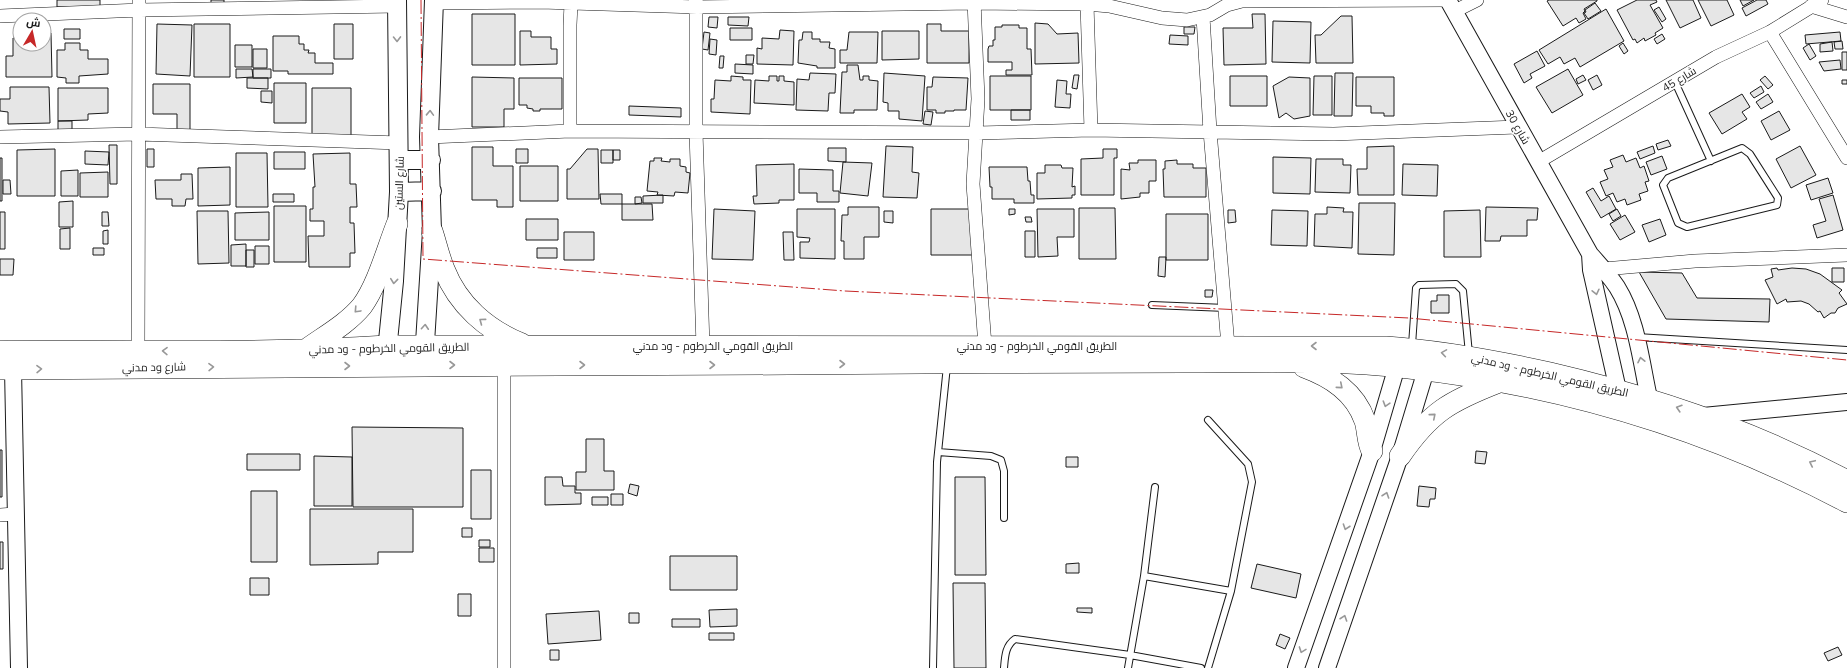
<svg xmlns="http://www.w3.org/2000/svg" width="1847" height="668" viewBox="0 0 1847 668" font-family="Mulish,Cairo,sans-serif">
<rect width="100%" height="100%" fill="#fff"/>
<path fill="#e6e6e6" stroke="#1a1a1a" d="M57 0H100V7H57Z
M211 0H224V5H211Z
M1549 0H1597V1L1584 9 1585 11 1583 13 1586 19 1579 23 1576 18 1563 26 1547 1Z
M1637 0H1656L1657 2 1650 5 1663 28 1655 33 1656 35 1645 41 1644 38 1637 43 1635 39 1633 40 1617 10Z
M1666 0H1693L1701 18 1680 28Z
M1698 0H1727L1734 15 1711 26Z
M1740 0H1754L1743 6Z
M1757 0H1766L1768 4 1746 16 1742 8Z
M1595 3 1601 11 1588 19 1584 13 1586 12 1585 10Z
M1659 7 1666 19 1662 22 1654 10Z
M1606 9 1624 41 1580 67 1575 58 1564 64 1560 57 1548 64 1539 50Z
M472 14H515V65H472Z
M1252 14H1265L1266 64 1224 65 1223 28H1253Z
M1341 16H1352L1353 63H1316L1315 35H1321Z
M709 17H718L717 28 708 27Z
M728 17H749L748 26 728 25Z
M1273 21 1311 22 1310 63 1272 62Z
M1035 23 1048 24 1057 34 1078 33 1079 63 1035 64Z
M157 24 192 25 190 76 156 74Z
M194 24H230V77H194Z
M334 24H353V59H334Z
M927 24H941V31H969V63H927Z
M1002 25H1019V28H1027V49H1031L1032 75H1006V70H1012V62H988V49L989 46H993V40H995V27H1002Z
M1184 27H1195L1194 34H1184Z
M730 28H752V40H730Z
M64 29H80V39H64Z
M780 30 794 31 793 65 757 64V48L762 49V38L779 39Z
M520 31H531V37H551V49H557V64L520 65Z
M882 31H919V59L882 60Z
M704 32 710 33 708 50 702 49Z
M803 32H812V39H820V42H830L829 48 835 49V68H817V66L798 63 799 40H802Z
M849 32H878L877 63H840V50H847Z
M1840 32 1841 41 1806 44 1805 35Z
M44 33H51L52 77H6V56H13V38H20V44H44Z
M1662 34 1665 39 1657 44 1654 39Z
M1170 35 1188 36V45L1169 44Z
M273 36H299V44H304V50H309L308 53H315V63H333V74H288V71H273Z
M710 39 717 40 716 55 709 54Z
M1842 41 1843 49H1835L1834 42Z
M1832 42 1833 51 1820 52V44Z
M65 43H80V50H88V59H108V74L79 76V83H66V78L57 77V50H65Z
M1623 43 1628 51 1624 54 1619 46Z
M1809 44 1816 56 1810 60 1803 48Z
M235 45H252V67H235Z
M253 49H267V68H253Z
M1537 51 1545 66 1530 74 1532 78 1524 83 1514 64Z
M1842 52H1847V70H1842Z
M746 55H754L753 64H746Z
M720 56H724L723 68H719Z
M1840 60 1841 69 1824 71 1819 62Z
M735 64 753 65V74L735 73Z
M847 65H858L860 80H863V76H869V80L878 81 877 110H854V113H840L842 72H847Z
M236 69H252L253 77 236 78Z
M253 69H271V78H253Z
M1568 69 1583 95 1552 113 1536 87Z
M810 73 836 74 835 93H829L828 111 796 110 797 79 809 80Z
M884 73 925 76 922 121 899 119V111H888V103L883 102Z
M1335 73H1353L1352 116H1334Z
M1074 75H1079L1077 89 1072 88Z
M1583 75 1586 80 1578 84 1576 79Z
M1597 75 1602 85 1593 90 1588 80Z
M731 76 743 77V80H751L750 114 711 112V99H714L715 80 731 81Z
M769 76H777V81H779V76H784V81L794 82V105L754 103 755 80 769 81Z
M990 76H1031V110H990Z
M1230 76H1267V106H1230Z
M1314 76H1332V115H1313Z
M1765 76 1773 85 1768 89 1760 80Z
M472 77 514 78V109H504V127H472Z
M933 77 968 78 966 110H954V111H945V113H936V110H927V87H932Z
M1289 77 1310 78V116L1294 119 1286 113 1279 118 1273 86Z
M1356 77H1394V116H1384V113H1371V106H1356Z
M247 78H268V89L247 88Z
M519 78H562V109H540V111H533V109L527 108V105H519Z
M1057 80 1067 81 1066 94H1071L1070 108 1055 107Z
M1842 80H1847V84H1842Z
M274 83H306V123H274Z
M153 84H190V134H177V114H153Z
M1761 86 1764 92 1754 98 1750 93Z
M10 87H49L50 123 8 124V112L0 111V99H10Z
M58 88H108V113L88 114V120L58 121Z
M312 88H351V138H312Z
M261 91H272V103L261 102Z
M1742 94 1750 107 1742 112 1747 119 1722 134 1709 113Z
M1768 94 1773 102 1761 109 1756 102Z
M629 106 681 108V117L629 115Z
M1011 110H1030V120H1011Z
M925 111 933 112 931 125 923 124Z
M1779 111 1790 130 1771 140 1761 121Z
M58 121H72V133H58Z
M1668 140 1671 146 1658 150 1656 144Z
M109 145H117V184H110Z
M886 146 913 147 912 172 919 173 917 198 883 197Z
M1394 146V195H1358L1357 169H1367V147Z
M1653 146 1655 153 1640 159 1637 152Z
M1800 146 1816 175 1791 188 1776 159Z
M472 147H493V166H513V207H497V200H472Z
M828 148H846V162L828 161Z
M55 149V196H17V150Z
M147 149H154V167H147Z
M516 149H528V163H516Z
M587 149H598L599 199H567V169H570Z
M1103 149H1117V158H1114V195H1081V159L1103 158Z
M601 150H613V163H601Z
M613 150H620V160H613Z
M85 151 109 152 108 165 85 164Z
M274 152H305V169H274Z
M236 153H267L268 207H236Z
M350 153V184H356L357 207H350V223H354L355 253H350V267H309L308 236H324V221H310V209H313V187H315L313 154Z
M1623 155 1626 162 1636 158 1640 168 1644 166 1649 181 1645 182 1648 191 1639 194 1641 200 1627 205 1625 199 1617 202 1613 193 1606 196 1600 182 1608 179 1604 170 1613 167 1610 160Z
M1662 156 1667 169 1651 175 1646 162Z
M1273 157 1311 158 1310 194 1273 193Z
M0 158H2V201H0Z
M654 158H662L661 161 670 162V159H680V166L686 167V172L690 173 688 193 675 192 674 196 657 195 658 192 647 191 650 161H654Z
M1316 159H1343V165H1351L1350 193 1315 192Z
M1138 160H1156V181H1149V193H1140V197L1121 199V169L1130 170 1129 163H1138Z
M1177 160V164H1193V168H1206V197H1164L1163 169H1165V161Z
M843 162 872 163 868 196 840 193Z
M794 164V200H779V203L754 204 753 196H757L756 165Z
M1403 164 1438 165 1437 196 1402 195Z
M1045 165H1061L1062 168H1073L1072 187 1075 186V195H1072V198L1037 199V173H1045Z
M520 166H558V201H520Z
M230 167V205L198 206V168Z
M989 167H1027L1028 181H1030L1031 195H1034V203H1014V199H992V187H990Z
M799 169 833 170V191H839V202H817V193H799Z
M78 170V196H61V171Z
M108 172V197H80V173Z
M181 174H192L193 199H186L185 206H172V199H156L155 180H181Z
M1828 178 1833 193 1811 200 1806 185Z
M3 180H10L11 194H3Z
M1593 188 1601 201 1609 196 1616 209 1601 218 1586 192Z
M273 194H294V202H273Z
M600 194H622V204H601Z
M663 195V203H643V196Z
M1833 195 1843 230 1817 238 1813 225 1826 221 1819 199Z
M635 197H641L642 203 635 204Z
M73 201V227H59V202Z
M1359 203H1395L1394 255 1358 254Z
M622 204H652L653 220H622Z
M274 206H306V262H274Z
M848 207H879V237H864V259H844V241H841L842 215H848Z
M1327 207 1344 208 1343 212H1353L1352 248 1314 246 1315 214H1327Z
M1486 207 1538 208 1537 220H1527V236H1501L1500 241H1485Z
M1079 208H1115L1116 259H1079Z
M714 209 755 211 753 260 712 259Z
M797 209H835V259L800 258V242H809L810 238 797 237Z
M931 209H971L972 255H931Z
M1009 209H1015V214L1009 215Z
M1037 209H1074V237H1057L1058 256 1038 257Z
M1617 209 1621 216 1613 221 1609 214Z
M1228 210H1235L1236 222 1228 223Z
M1272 210 1308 211 1307 246 1271 245Z
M1480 210 1481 257H1444V211Z
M197 211H228L229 263 198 264Z
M884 211H893V223L884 222Z
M0 212H5V249H0Z
M102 212H108L109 226H102Z
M269 212V240H235V213Z
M1166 214H1208V260H1166Z
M1625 215 1635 232 1620 240 1610 224Z
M1025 217H1031L1032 222H1026Z
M526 219H558V240H526Z
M1660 219 1666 235 1649 242 1642 225Z
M70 228V249H60V229Z
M108 230V244H103V231Z
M1025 231H1035V257H1025Z
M564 232H594V260H564Z
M783 232H793L794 260H784Z
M246 244V266H231V245Z
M255 246H269V264H255Z
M93 248H104V255H93Z
M537 248H557V258H537Z
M246 250H254V267H246Z
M1159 257H1166L1165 277 1158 276Z
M0 259H14L13 275H0Z
M1777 268 1778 270 1792 268 1806 269 1820 274 1842 290 1839 293 1847 304 1838 308 1835 313H1831L1824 318 1820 311 1818 312 1809 304 1801 301 1787 302 1786 299 1777 304 1765 280 1773 277 1771 269Z
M1832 268H1844V282H1832Z
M1639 272 1682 273 1697 298 1770 299 1769 322 1666 319Z
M1205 290H1213L1212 297H1205Z
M1437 295H1449V313H1431V301H1437Z
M352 427 463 428V507H353Z
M586 439H604V471H614V490H576V472H586Z
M0 450H2V497H0Z
M1476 451 1487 452 1485 464 1475 463Z
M247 454H300V470H247Z
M314 456 352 457V506H314Z
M1066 457H1078V467H1066Z
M471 470H491V519H471Z
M545 477H562L563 486H575V493H581V504L545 505Z
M955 477H985L986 575H955Z
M630 484 639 486 637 496 628 493Z
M1419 486 1436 488 1435 499H1430L1429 507 1417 506Z
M251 491H277V562H251Z
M611 494H623V505H611Z
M592 497H608V505H592Z
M310 509H413V552H378V564L310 565Z
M462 528H472V537H462Z
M479 540H490V547H479Z
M0 542H3V569H0Z
M479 548H494V562H479Z
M670 556H737V590H670Z
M1079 563V573H1066V564Z
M1257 564 1301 574 1296 598 1251 588Z
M250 578H269V595H250Z
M953 583H985L986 668H954Z
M458 594H471V616H458Z
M1077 608H1092V613L1077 612Z
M737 609V626L710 627 709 610Z
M599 611 601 640 548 644 546 614Z
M629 613H639V623H629Z
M672 619H700V627H672Z
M709 633H734V640H709Z
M1280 634 1290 638 1285 649 1276 645Z
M1838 647 1842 655 1828 661 1824 653Z
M550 650H559V660H550Z"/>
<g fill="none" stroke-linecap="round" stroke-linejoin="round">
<g stroke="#1a1a1a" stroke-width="8">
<path id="service" d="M1675 82 1711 161
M1742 148 1750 154 1778 198 1777 205 1687 227 1678 223 1663 185 1668 178Z
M1152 305 1226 308
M1637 337 1847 350
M1412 345 1416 288 1419 285 1456 284 1463 291 1469 354
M938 452 991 456 1001 460 1004 471V518
M1144 576 1231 591
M933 668 937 462 947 366
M1004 668C1005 657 1005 646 1015 639L1130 655 1201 668
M1128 668 1144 576 1155 487
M1208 668 1231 591 1252 482 1248 464 1208 420"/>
</g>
<g stroke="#1a1a1a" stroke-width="14">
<path id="minor" d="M696 0V132L703 346
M974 0 978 99 973 184 985 346
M433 3 541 2 697 7 974 3 1087 4 1109 6 1162 18 1187 20 1210 15 1227 5 1242 1 1448 0
M1087 4 1091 130
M1811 6 1847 17
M1455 11 1477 0
M0 16 140 10 397 6
M1203 17 1210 131 1228 346
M1770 32 1847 158
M570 131V25L571 4
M0 137 138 134 399 143
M429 137 570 131 977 133 1091 130 1334 134 1517 127
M1538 162 1716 57 1770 32 1822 0
M1604 269 1695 261 1847 255
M138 351 139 0
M0 515 15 514
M504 668V365"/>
</g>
<g stroke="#1a1a1a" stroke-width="18">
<path id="tertiary" d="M1448 0 1590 254C1600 265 1609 275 1617 287 1637 319 1641 362 1649 398
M1590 254 1591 270 1618 390
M13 369 19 668
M1703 416 1847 402
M1296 668 1372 451 1397 366
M1327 668 1400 456 1426 370"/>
</g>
<g stroke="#1a1a1a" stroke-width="20">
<path id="secondary" d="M399 160H431
M399 192 432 191
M424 359 432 231 429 137 434 0
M386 361 394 281 399 192 397 0"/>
</g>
<g stroke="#1a1a1a" stroke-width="22">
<path id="trunk" d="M432 231C436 243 439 257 444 269 458 305 487 330 522 344
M307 349C325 336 347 324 362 306 378 284 387 249 397 224
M0 351C129 351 258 354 387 346L1386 347C1442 351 1496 361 1550 373 1653 397 1754 431 1847 481
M1304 367C1331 377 1355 392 1365 421 1368 430 1367 442 1372 451
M0 369C263 365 526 366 789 364 921 363 1052 362 1184 362 1259 362 1335 359 1409 368 1562 385 1711 430 1847 502
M1400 456C1430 412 1450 401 1499 382"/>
</g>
<use href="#service" stroke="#fff" stroke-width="6"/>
<use href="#minor" stroke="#fff" stroke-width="13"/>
<use href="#tertiary" stroke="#fff" stroke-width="16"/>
<use href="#secondary" stroke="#fff" stroke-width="18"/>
<use href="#trunk" stroke="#fff" stroke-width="21"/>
<path stroke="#c62828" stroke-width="1" stroke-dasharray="14 3 2 3" stroke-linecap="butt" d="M421 0 423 259 845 291 1409 318 1847 360"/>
</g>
<defs><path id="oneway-chevron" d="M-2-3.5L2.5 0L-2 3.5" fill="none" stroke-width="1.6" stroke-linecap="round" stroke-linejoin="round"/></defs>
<g stroke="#989898">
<use href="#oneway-chevron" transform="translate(397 39) rotate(89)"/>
<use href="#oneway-chevron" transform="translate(430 113) rotate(-88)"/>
<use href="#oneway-chevron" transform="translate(394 281) rotate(96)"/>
<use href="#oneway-chevron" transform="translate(1596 292) rotate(77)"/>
<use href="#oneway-chevron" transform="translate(357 310) rotate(133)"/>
<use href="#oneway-chevron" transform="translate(482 321) rotate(-143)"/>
<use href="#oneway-chevron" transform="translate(425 327) rotate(-86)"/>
<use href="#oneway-chevron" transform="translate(1314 346) rotate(-180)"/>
<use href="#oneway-chevron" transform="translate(165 351) rotate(-179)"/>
<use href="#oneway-chevron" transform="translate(1444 353) rotate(-171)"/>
<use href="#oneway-chevron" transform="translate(1641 360) rotate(-102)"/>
<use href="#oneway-chevron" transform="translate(842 364)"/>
<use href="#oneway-chevron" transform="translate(452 365)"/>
<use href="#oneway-chevron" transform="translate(582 365)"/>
<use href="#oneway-chevron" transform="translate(712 365)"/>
<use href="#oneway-chevron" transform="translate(347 366)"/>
<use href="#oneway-chevron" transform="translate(211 367) rotate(-1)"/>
<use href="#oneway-chevron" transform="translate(39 369) rotate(-1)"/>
<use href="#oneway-chevron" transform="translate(1340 386) rotate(40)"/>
<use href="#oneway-chevron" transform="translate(1386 404) rotate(107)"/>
<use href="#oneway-chevron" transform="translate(1679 408) rotate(-163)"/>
<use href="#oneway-chevron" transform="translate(1433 416) rotate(-41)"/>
<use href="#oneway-chevron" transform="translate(1812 463) rotate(-155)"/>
<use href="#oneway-chevron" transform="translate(1386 495) rotate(-71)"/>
<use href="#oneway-chevron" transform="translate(1346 527) rotate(109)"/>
<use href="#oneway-chevron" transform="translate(1344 618) rotate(-71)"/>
<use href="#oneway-chevron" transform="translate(1302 650) rotate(110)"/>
</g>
<g text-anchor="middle" stroke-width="3" stroke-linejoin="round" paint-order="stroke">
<g font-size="11" fill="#1a1a1a" stroke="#fff">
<text transform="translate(1679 79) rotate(-31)" y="4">شارع 45</text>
<text transform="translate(1518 127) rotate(60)" y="4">شارع 30</text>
<text transform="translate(399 183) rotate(-88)" y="4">شارع الستين</text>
<text x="713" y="350">الطريق القومي الخرطوم - ود مدني</text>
<text x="1037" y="350">الطريق القومي الخرطوم - ود مدني</text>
<text transform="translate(389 348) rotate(-1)" y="4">الطريق القومي الخرطوم - ود مدني</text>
<text transform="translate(154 367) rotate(-1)" y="4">شارع ود مدني</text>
<text transform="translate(1550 375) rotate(13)" y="4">الطريق القومي الخرطوم - ود مدني</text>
</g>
</g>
<g transform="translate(32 32) rotate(9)"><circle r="19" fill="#ffffff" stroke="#a3a3a3"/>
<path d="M0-3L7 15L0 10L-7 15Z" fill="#c62828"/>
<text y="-6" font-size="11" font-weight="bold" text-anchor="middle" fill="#1a1a1a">ش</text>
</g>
</svg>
